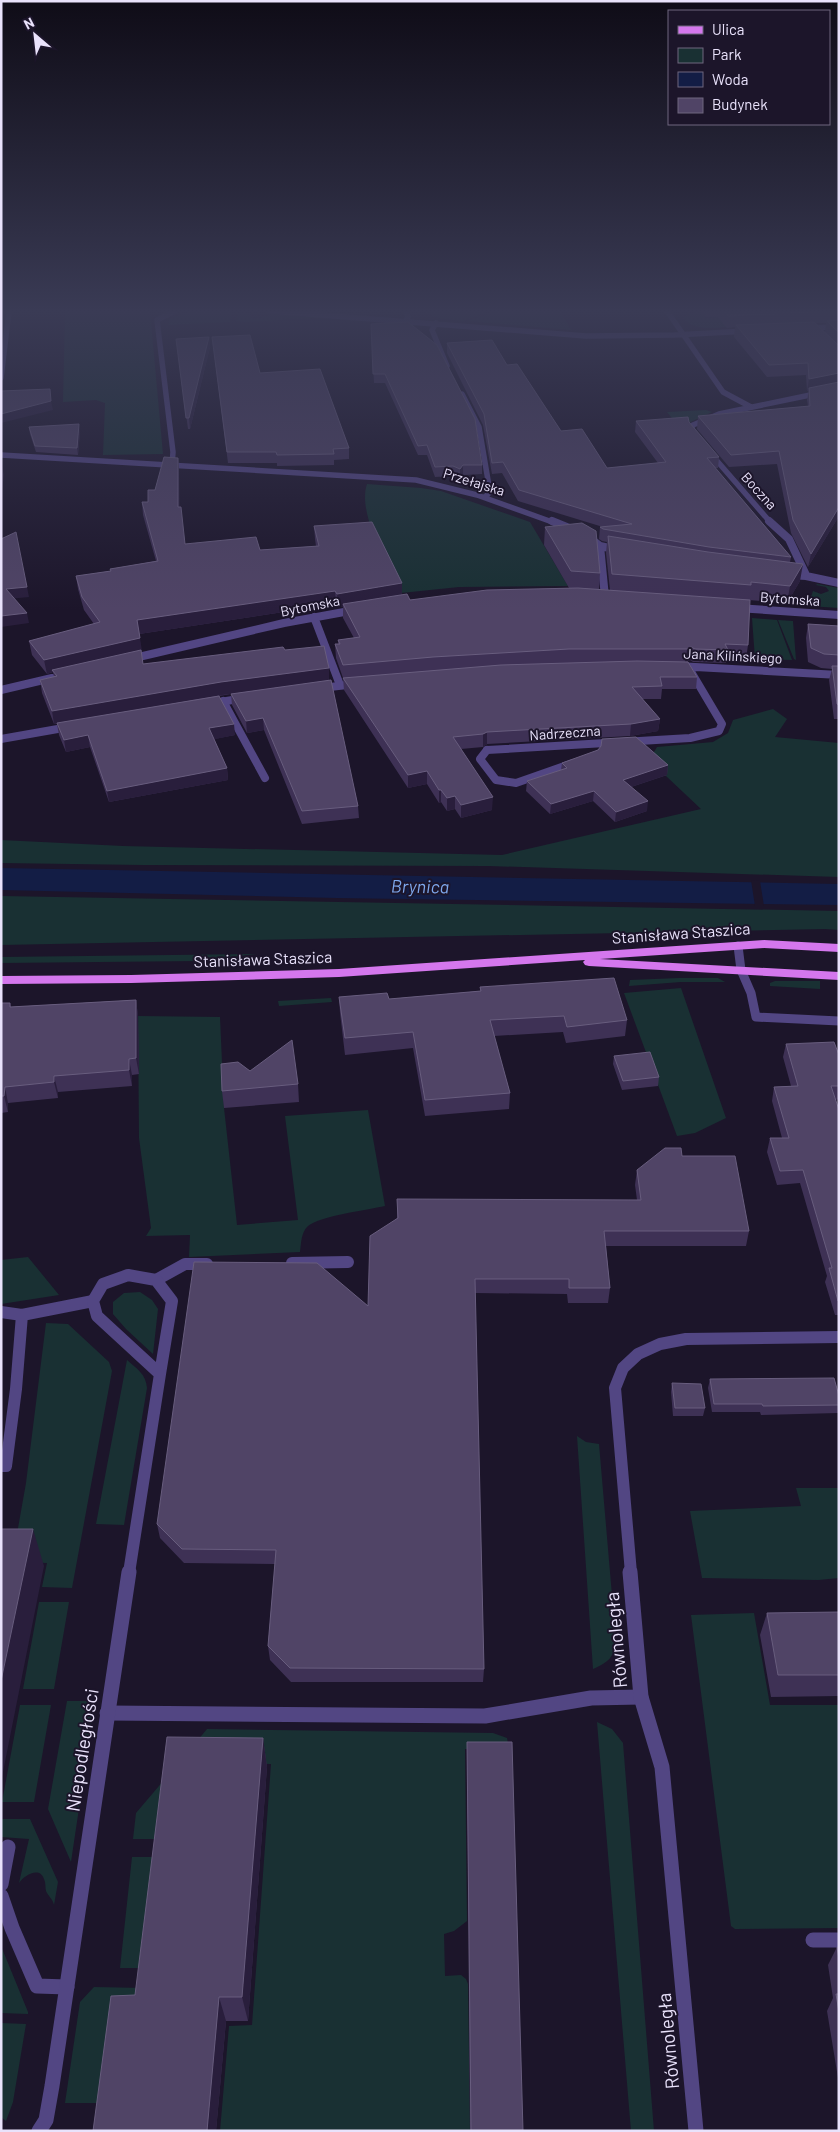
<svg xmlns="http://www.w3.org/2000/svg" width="840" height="2132" viewBox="0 0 840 2132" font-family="Barlow,sans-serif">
<rect width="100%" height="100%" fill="#1c152a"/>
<path fill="#193033" d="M65 311H150L163 454 103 455 105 403 96 400 63 402Z
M421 311H490L463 321 438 318Z
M495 311H560L571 330 468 321Z
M692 311H701L706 318 743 316 741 326C724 326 695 334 683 318L693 313Z
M190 312H231L230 322 168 325 170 319Z
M239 312 250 314 251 318H261L272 314 377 322 314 318 246 322 236 321Z
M706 410 712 412 684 425 678 426 667 412Z
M367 484 421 488 441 491 530 522 568 586 459 587 401 593C388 566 357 513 367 484Z
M817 584 839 588V608L808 606 813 591 821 594 829 591 826 587 816 585Z
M752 618 777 620 792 660 755 659Z
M778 620 793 621 796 660 794 659Z
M773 709 787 719 775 737 839 743V877L489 866 143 865 1 863V840L123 846 502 855 701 809 649 760 657 747 713 742 728 733 733 720Z
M1 896 839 911V930L825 929 1 945Z
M257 954 199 961 1 963V957Z
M679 978H718L725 982H681L629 986 630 980Z
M775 981H820V989L770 986V983Z
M681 988 726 1118 695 1133 677 1136 624 993Z
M331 998 332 1002 279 1006 278 1001Z
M138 1016 220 1017 224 1108 237 1225 298 1220 285 1116 368 1110 385 1206C367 1210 320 1216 308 1226 301 1232 301 1244 300 1252L189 1257 190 1235 146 1236 151 1228 139 1138Z
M28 1257 59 1295 1 1304V1260Z
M140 1292 152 1300 158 1309 153 1354 126 1329 113 1314V1302L124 1293Z
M46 1323 68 1324 109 1362 112 1371 72 1588 42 1587 47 1563 12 1562 26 1483Z
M127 1360C137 1369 146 1374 147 1388L124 1525 96 1524Z
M577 1436 586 1442 599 1444 616 1642C613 1658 609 1662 593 1669Z
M796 1488H839V1578L818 1580 702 1578 690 1511 801 1506Z
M39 1602H69L54 1689H23Z
M754 1613 770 1705H839V1928L735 1929 731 1926 691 1615Z
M67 1701H95L71 1862 48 1809Z
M20 1705H51L34 1802H2Z
M597 1722 612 1729 623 1743 654 2131H631Z
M207 1729 493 1733 507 1738 509 1749H465L467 1921 454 1931 444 1934 445 1976 461 1975 466 1979 468 1984 470 2131H220L229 2026 252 2025 271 1764 179 1763Z
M170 1773 162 1839H133L136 1813Z
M1 1819H30L58 1882 54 1905C53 1899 48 1896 46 1891 45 1887 46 1883 44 1879 40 1866 24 1875 19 1883L29 1839 1 1837Z
M132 1857H159L146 1968H120Z
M1 1946 28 2012V2014L1 2013Z
M94 1987 144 1988 106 2103H65L80 2002Z
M1 2023 26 2024 13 2102 6 2121 1 2117Z"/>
<path fill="#131d45" d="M1 868 839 884V905L336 898 1 890Z"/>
<path fill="#1c152a" d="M751 880 760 881 764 906H755Z"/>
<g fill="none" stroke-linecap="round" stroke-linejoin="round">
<path stroke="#524683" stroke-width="5.5" d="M406 311 408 317 406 321"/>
<path stroke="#524683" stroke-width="8" d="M223 701 265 778
M487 750 480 759 496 780 516 783 573 763"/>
<path stroke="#524683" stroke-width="9" d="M738 946 741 970 751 993 756 1017 839 1021"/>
<path stroke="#524683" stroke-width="12" d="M292 1263 348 1262
M156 1280 185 1264H207
M1 1312 22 1315 93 1301
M1 1466H6L16 1389 22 1315"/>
<path stroke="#524683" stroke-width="15" d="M107 1713 485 1716 591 1698 641 1697
M1 1884 8 1847
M1 1896 12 1928 37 1986 67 1987
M813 1940H839"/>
<path stroke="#524683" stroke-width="5.5" d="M271 311 586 336 674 335 748 331
M667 311 723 392 751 407
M436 323 432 330 447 366
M807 328 839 327
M1 378 9 311
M462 394 479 427 490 492 485 497
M697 437 691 430 693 425 719 414 839 389
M711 454 771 523
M1 455 416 480 477 495 555 523
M172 465 173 452 157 320 175 311"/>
<path stroke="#524683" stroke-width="8" d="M552 521 574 530
M769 521 789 539 806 575
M587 536 600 546 619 550
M600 546 605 597
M789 575 806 576 839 583
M737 608 839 615
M314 617 340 685
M130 659 284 623 355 610
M677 666 839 675
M321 688 356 684
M1 690 52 678
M209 704 244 698
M1 739 69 727
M487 750 690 738 719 731 722 724 690 670"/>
<path stroke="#524683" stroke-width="12" d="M128 1275 156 1280 172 1301 160 1374 97 1316 93 1301 103 1284Z
M129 1573 160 1374
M631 1573 615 1388 623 1368 638 1354 660 1344 686 1339 839 1337"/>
<path stroke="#524683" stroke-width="15" d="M630 1572 641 1697 662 1767 696 2131
M39 2131 46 2120 52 2086 129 1572"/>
<path fill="#d477ed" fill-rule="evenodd" d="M764 940 839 944V952L764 948 600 959 839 972V980L589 966 585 965 583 962 585 960 339 977 131 983 1 984V976L131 975 339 969Z"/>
</g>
<path fill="#3e3155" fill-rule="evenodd" d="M701 311H839V516L808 567 791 533 777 464 729 467 697 429 698 416 808 406 807 400 809 390 807 391 806 375 767 377 734 337 735 327 727 328 718 317H706ZM816 323H826L825 332Z
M371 324 482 465V474L463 475 460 479 452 476 435 477 427 455H418L385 383H374Z
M209 337 210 347 190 429H188L176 339Z
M212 337 260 373 349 448V459L334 460V465L277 466V463H228Z
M447 343 507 365 561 431 607 468 658 463 635 432 636 421 689 422 719 457 718 468H715L791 557 790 562 800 581 787 603 749 600 748 645 746 659 726 658V663L693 662 690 660 687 662 697 677 696 689H662L661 699H642L660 719 658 731 630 736 487 744 483 747 461 749 492 810 461 818 455 809 447 811 441 802 439 803 427 784 408 788 344 690 343 678 336 658 335 644H338V640L354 638 343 618V607H338L336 604 139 634 143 664 285 650 329 680 358 806 359 818 302 824 264 730 247 733 232 705 231 694 219 696 235 735 214 739 227 768 228 780 109 802 90 747 66 752 59 735 57 724H54L42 693 40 680 54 677 53 672 47 674 32 655 29 641 94 624 84 610 78 589 76 576 110 571V569L156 561 143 515 142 502H148L155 490 178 458 179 470V507L185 544 260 550 316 546 315 539 314 526 402 583V595L410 600 569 588 544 545 545 527 600 573 599 589 610 590 606 553 607 542 602 541 599 539 600 527H603L518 501 502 473 492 474 483 425 447 353Z
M29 427 80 431 78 455 36 452 30 434Z
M808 624 838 626 839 625V719H834L829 680 832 669 821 668 808 662 806 638Z
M562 763 668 765 667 775 631 787 647 811 615 822 593 801 550 814 526 791 527 781 561 770Z
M480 987 627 1020 625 1036 566 1043 563 1032 494 1036 510 1093 509 1109 425 1116 413 1048 345 1055 340 1013 339 997 389 999 480 991Z
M136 1000 138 1016 139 1074 132 1075V1086L58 1092V1098L8 1103V1112L1 1113V1003H10L11 1007Z
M786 1044 839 1055V1099L836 1100 839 1110V1315H835L825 1282 827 1276 800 1183 777 1185 767 1152 770 1138H782L772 1101 774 1087 791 1086 783 1057Z
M614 1056 659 1077 658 1086 622 1090 613 1064Z
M250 1071 298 1084 299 1102 224 1108 222 1091Z
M682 1156 749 1231 746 1246H606L610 1288 608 1303H568L567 1294 475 1293 484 1669 483 1682H291L270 1660 268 1646 275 1564 184 1563 160 1538 157 1524 368 1306 397 1218V1199L637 1200 635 1185 637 1170Z
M710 1379 839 1396V1412L838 1413 761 1415 760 1412H712L708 1388Z
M672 1383 705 1408 703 1416H673L671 1392Z
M839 1612V1696L771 1697 760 1635 767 1613Z
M263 1738 267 1767 248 2021H226L216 2131H93L135 1995Z
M467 1742 523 2131H470Z
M837 1947H839V2084L827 2011 833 1998 828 1965Z"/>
<path fill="#291e3c" d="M209 337 210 347 190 429 189 418Z
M839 373 838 384 809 388V390L807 391 809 379Z
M51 401 53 410 1 423V414Z
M79 424 80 431 78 455 77 448Z
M178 458 179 470 180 520 178 507Z
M463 465V475L460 479V469Z
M2 466 4 475 1 498V473Z
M839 507V516L808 567 811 554Z
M803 564 800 581 787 603 790 586Z
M402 583V597L343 604V607H338L337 594Z
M27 587 29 597 8 599 6 589Z
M335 591 336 604 139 634 137 620Z
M27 613 29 623 1 627V616Z
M140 638 142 651 52 670 53 672 47 674 44 660Z
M691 647 690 660 685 662 687 649Z
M329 668V681L222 695 54 724 52 711 221 682Z
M263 718 264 730 247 733 246 721Z
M660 719 658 731 630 736 631 724Z
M234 724 235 735 211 740 209 728Z
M487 732V744L483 747V734Z
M88 735 90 747 66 752 64 740Z
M668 765 667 775 622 790 623 780Z
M227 768 228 780 109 802 107 791Z
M427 771V784L408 788V775Z
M439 790H441V802L439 803Z
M594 791 593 801 550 814 551 804Z
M455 796V809L447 811V798Z
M493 797 492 810 461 818V805Z
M648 801 647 811 615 822 616 812Z
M136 1000 138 1016 139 1074 136 1058Z
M129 1059 132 1075V1086L129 1070Z
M54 1076 58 1092V1098L54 1082Z
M5 1087 8 1103V1112L4 1096Z
M33 1529 44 1566 1 1782V1681Z
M263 1738 267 1767 248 2021 242 1997Z
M219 1997 226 2021 216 2131H207Z"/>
<path fill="#504466" stroke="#685d7e" d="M724 311H834L728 316Z
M839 320V333L827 321Z
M408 322 437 345 475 419 482 465H463L460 469 453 466 435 467 427 445 418 446 385 374H373L371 324Z
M814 322 839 346V373L809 379 808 363 769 365 736 325Z
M250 335 260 373 320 369 349 448 333 449 334 454 277 455 276 452H227L212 337Z
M209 337 189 418H186L176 339Z
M492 340 507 365 517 364 561 431 582 429 607 468 666 462 636 421 688 417 689 422 719 457 707 458 791 557 709 547 603 529 600 527 632 524 519 490 503 462 492 463 484 414 447 343Z
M839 382V507L811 554 793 520 779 451 731 455 698 416 810 406 809 388Z
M50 389 51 401 1 414V391Z
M79 424 77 448 35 446 29 427Z
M164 457 178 458V507H181L185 544 256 537 260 550 319 546 314 526 372 522 402 583 337 594 335 591 137 620 140 638 44 660 29 641 100 622 82 597 76 576 111 571 110 569 158 561 142 502H148V490H155Z
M582 523 596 531 600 573 571 571 545 527Z
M16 532 27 587 6 589 27 613 1 616V539Z
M608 536 708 552 803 564 790 586 751 582V585L612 574Z
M578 588 750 600 748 645 725 644 728 650 695 649 691 647 687 649H569L433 657 343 665 335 644H340L338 640 360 637 343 604 407 594 410 600 487 590Z
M808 624 839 626V655L824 654 811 648Z
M324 646 329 668 221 682 52 711 40 680 57 676 52 670 141 650 143 664 283 647 285 650Z
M637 661 688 662 697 677H660L662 686 632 687 660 719 631 724 487 732 483 734 453 737 493 797 461 805 455 796 447 798 441 790H439L427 771 408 775 343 678 501 665Z
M832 666H839V705L837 704Z
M331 680 358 806 302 811 263 718 246 721 231 694Z
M219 696 234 724 209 728 227 768 107 791 88 735 64 740 57 723Z
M636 737 668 765 623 780 648 801 616 812 594 791 551 804 527 781 567 768 562 763 598 750 601 746 602 739Z
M614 978 627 1020 567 1027 564 1016 490 1020 510 1093 425 1100 413 1032 345 1038 339 997 387 993 389 999 481 991 480 987Z
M136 1000V1058L129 1059V1070L54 1076V1082L5 1087 4 1096H1V1003H10V1007Z
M292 1040 298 1084 222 1091 221 1064 238 1062 250 1071Z
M834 1042 839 1055V1086H831L839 1110 838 1301 829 1268H832L803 1170 780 1171 770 1138H789L774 1087 798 1086 786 1044Z
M650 1052 659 1077 623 1081 614 1056Z
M665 1148H681L682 1156H735L749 1231H604L610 1288H569V1279H475L484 1669 290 1668 268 1646 276 1550 182 1549 157 1524 194 1262 317 1263 368 1306 370 1236 398 1218 397 1199 641 1200 637 1170Z
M834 1378 839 1396V1405L763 1406 762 1404H714L710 1379Z
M672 1383 701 1384 705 1408H675Z
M1 1529H33L1 1681Z
M839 1612V1675H778L767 1613Z
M167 1737 263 1738 242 1997H219L207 2131H93L111 1996 135 1995Z
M467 1742H512L523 2131H471Z
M837 1947H839V1959Z
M836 1994H839V2012Z"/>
<linearGradient id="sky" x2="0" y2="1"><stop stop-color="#0f0c17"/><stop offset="0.51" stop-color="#3a3b55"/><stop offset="1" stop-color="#3a3b55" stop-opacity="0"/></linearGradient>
<rect width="840" height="610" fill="url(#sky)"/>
<g text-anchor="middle" stroke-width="4" stroke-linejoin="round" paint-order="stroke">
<g font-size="14" fill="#e9e2fb" stroke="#1c152a">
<text transform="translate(474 482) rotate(17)" y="5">Przełajska</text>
<text transform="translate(759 491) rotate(48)" y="5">Boczna</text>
<text transform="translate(790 599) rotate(4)" y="5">Bytomska</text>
<text transform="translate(310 606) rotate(-11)" y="5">Bytomska</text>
<text transform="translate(733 656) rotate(3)" y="5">Jana Kilińskiego</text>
<text transform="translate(565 733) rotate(-4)" y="5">Nadrzeczna</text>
</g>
<g font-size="16" fill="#e9e2fb" stroke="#1c152a">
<text transform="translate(681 933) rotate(-4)" y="6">Stanisława Staszica</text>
<text transform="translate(263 959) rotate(-2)" y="6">Stanisława Staszica</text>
</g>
<g font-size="18" font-style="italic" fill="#7ea8ed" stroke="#1c152a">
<text transform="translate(420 887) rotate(1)" y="6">Brynica</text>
</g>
<g font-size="19" fill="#e9e2fb" stroke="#1c152a">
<text transform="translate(616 1640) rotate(-95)" y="7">Równoległa</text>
<text transform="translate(82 1750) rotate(-81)" y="7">Niepodległości</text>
<text transform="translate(668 2041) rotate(-95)" y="7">Równoległa</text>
</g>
</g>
<rect width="840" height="2132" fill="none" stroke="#e9e2fb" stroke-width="5"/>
<rect x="668" y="10" width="162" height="115" fill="#1c152a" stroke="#6e677e"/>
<rect x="678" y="26" width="25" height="8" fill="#d477ed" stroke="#6e677e"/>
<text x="712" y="35" font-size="15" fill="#e9e2fb">Ulica</text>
<rect x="678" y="48" width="25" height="15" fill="#193033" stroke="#6e677e"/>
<text x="712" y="60" font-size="15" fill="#e9e2fb">Park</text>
<rect x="678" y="72" width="25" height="15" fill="#131d45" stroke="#6e677e"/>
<text x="712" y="85" font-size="15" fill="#e9e2fb">Woda</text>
<rect x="678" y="98" width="25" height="15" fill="#504466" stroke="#6e677e"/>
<text x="712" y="110" font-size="15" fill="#e9e2fb">Budynek</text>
<g transform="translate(35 35) rotate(332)" stroke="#1c152a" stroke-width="4" paint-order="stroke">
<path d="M0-4L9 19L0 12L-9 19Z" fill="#e9e2fb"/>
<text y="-8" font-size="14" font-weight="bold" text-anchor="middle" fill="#e9e2fb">N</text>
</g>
</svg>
